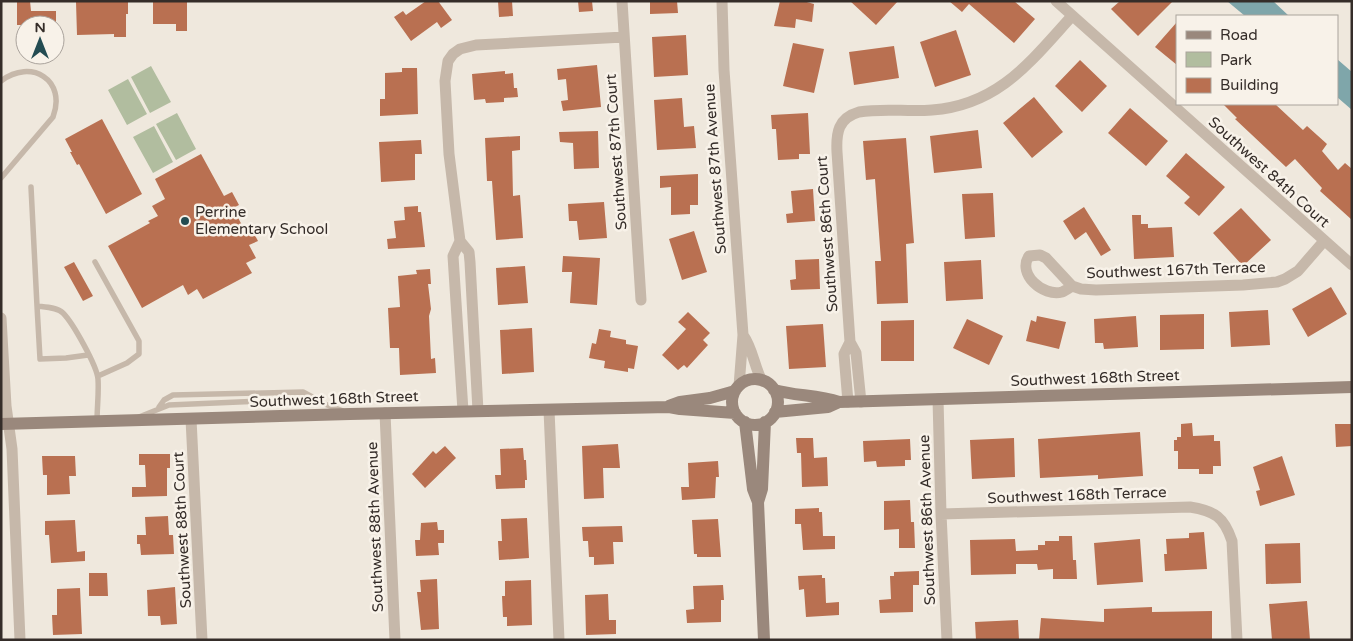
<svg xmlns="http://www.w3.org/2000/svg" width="1353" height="641" viewBox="0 0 1353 641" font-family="'Varela Round',sans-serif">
<rect width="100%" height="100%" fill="#efe8dd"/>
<path fill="#b1bd9f" d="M151 66 171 102 150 113 131 77Z
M128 79 147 114 127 125 108 90Z
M177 113 196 149 176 160 156 124Z
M154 126 173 162 153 173 133 137Z"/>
<path fill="#7fa6aa" d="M1227 1H1273L1289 16H1245Z
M1337 59 1352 72V110L1337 97Z"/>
<path fill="#b97051" d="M17 1H30L31 11H56V25H17Z
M94 1H128V14H126V37H114V34L77 35 76 2Z
M153 1H187V31H176V24H153Z
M426 1H438L452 20 441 28 437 22 411 41 394 17 403 11 406 15Z
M498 1H512L513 16 499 17Z
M578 1H592L593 11 579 12Z
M650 1H677L678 13 650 14Z
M780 1H803L814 4 812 22 796 19 795 28 774 26Z
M850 1H898L876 25Z
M949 1H1014L1035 19 1014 43 969 4 962 12Z
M1120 1H1173L1138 36 1111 9Z
M1177 22V65L1155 47Z
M956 30 971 75 935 87 920 42Z
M686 35 688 75 654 77 652 37Z
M793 43 824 49 814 93 783 86Z
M894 46 899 78 854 85 849 52Z
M1080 60 1107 86 1082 112 1055 86Z
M597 65 601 107 563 111 561 101 568 100 566 79 558 80 557 69Z
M402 68H417L418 114 380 116V99H385V73L402 72Z
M505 71V74L513 73 514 88H517L518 97 504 98V102L486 103 485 99 474 100 472 74Z
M1034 97 1063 132 1032 158 1003 123Z
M682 98 684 127 694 126 696 148 657 150 654 100Z
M1223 104H1275L1303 130 1307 126 1327 144 1322 151 1338 170 1345 163 1352 169V220L1320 191 1322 188 1295 159 1286 167 1235 119 1237 118Z
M1130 108 1168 141 1146 166 1108 133Z
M808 113 810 154H799V159L778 160 776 129H772L771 115Z
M102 119 142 194 106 214 79 164 77 165 70 152H72L65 139Z
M978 130 982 168 934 173 930 136Z
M598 131 599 168 574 169 573 143 560 142 559 132Z
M520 136V150L512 151 513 196 520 195 523 238 496 240 492 181H487L485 138Z
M906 138 914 243 906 244 908 303 877 304 875 261H881L875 179 866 180 863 141Z
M421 140 422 154H415V180L381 182 379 142Z
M1186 153 1225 187 1199 216 1184 203 1190 197 1166 176Z
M201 154 224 196 232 192 239 205 233 208 245 231 251 228 258 241 249 245 256 258 246 263 252 273 203 299 197 289 188 295 183 285 142 308 108 246 150 223 148 221 158 216 152 206 165 199 155 179Z
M698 174V205H690V214L671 215V187L660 188V176Z
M813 189 815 221 787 223 786 214 793 213 791 191Z
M993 193 995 237 965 239 962 194Z
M604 202 607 238 579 240 577 221H569L568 204Z
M418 206V212H421L425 247 388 249 387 239 396 238 394 221 405 220 404 207Z
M1084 207 1111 250 1101 256 1086 232 1075 240 1063 221Z
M1241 208 1271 240 1243 266 1213 233Z
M1132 215H1141V224H1148V228L1172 227 1174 257 1134 259Z
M694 231 707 272 682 280 669 239Z
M563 256 600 258 597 305 570 303 572 272H562Z
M819 259 820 289 791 290 790 280 796 279 795 260Z
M981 260 983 299 946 301 944 262Z
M74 262 93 296 83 301 64 267Z
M525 266 528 303 498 305 496 268Z
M430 269 431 284H428L431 309 429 316 431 359 435 358 436 373 400 375 399 348H390L388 308 400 307 398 276 417 274 416 270Z
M1331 287 1347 314 1308 337 1292 309Z
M1268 310 1270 345 1231 347 1229 312Z
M688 312 710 333 703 340 708 345 687 368 684 365 678 370 662 355 686 329 678 322Z
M1204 314V349L1160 350V315Z
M1037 316 1066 322 1059 349 1026 341 1031 320 1036 322Z
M1136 316 1138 347 1104 349 1103 343H1095L1094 319Z
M967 319 1003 336 989 365 953 348Z
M914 320V361H881V321Z
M823 324 826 367 789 369 786 326Z
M532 328 534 372 502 374 500 330Z
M599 329 611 331 610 337 626 340V344L638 346 634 369 628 368V372L604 368 605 361 589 358 592 343 596 344Z
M1192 423 1193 436 1214 435V441H1220L1221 466H1213V474H1199V469H1178V451H1174V440H1177V437H1181V424Z
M1335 424H1352V446L1336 447Z
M1140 432 1143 476 1098 479V475L1040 478 1038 439Z
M796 438H813L814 458 827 457 828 486 802 487 801 453H797Z
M1014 438 1015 477 972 479 970 440Z
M910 439 911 460H905V466L877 467 876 461 864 462 863 441Z
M618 444 620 468H603L604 498 584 499 582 446Z
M445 446 456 458 425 488 412 474 433 451 436 454Z
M523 448 524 460H526L527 480H525V488L496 489 495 475H501L500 449Z
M139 454H170V468H167V496L132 497V487H146L145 465H139Z
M42 456H75L76 476H69L70 494 47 495V475H43Z
M1282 456 1295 495 1260 506 1256 491 1260 490 1253 467Z
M718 461 719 477H716L715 498 682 500 681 487H689L688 463Z
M910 500 911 522H914L915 548H899V529L884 530V501Z
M819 508V512H822L823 536H835V549L803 550 801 524H795V509Z
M168 516 169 535H173L174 554 141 555 140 544H137V535H146L145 517Z
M527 518 529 558 499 560 498 541H502L501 519Z
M718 519 721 557H697V554H694L692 520Z
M75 520 77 552 85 551V561L51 563 49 535H45V521Z
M437 522 438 530H444V543H438L439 555 416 556 415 540H420L421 523Z
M622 526 623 542H613L614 564 594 565V557H589L588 541H583L582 527Z
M1204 532 1207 569 1165 571 1164 554H1167L1166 539 1189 538V533Z
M1059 536H1072L1073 560H1076L1077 579H1053V569L1038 570 1037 564H1016V574L971 575 970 540 1015 539 1016 551 1038 550V545H1045V541H1059Z
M1140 539 1143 582 1097 585 1094 543Z
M1300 543 1301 583 1266 584 1265 544Z
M919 571V585H913V612L880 613 879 600 891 599 890 576H894V572Z
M89 573H107L108 596H89Z
M822 575V578H825L826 603 839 602V615L806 617 804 589 799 590 798 576Z
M437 579 439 629 421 630 417 592H421L420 580Z
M531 580 532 625 507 626V617H503L502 596H505V581Z
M723 585 724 600H721V622L687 623 686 610 694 609 693 586Z
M175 587 177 624 161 625 160 616H148L147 590Z
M80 588 82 634 53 635 52 615H57V589Z
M608 594 609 620H616V634L586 635 585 595Z
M1307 601 1310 640H1272L1269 604Z
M1152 607V612L1212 611V640H1039L1041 618 1104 622V609Z
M1018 620 1019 640H976L975 622Z"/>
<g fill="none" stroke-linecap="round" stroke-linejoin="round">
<path stroke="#c6b8aa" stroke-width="5.5" d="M1 81C31 58 67 80 53 117L1 178
M31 187 37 306C45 307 57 307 63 313 73 323 97 366 98 379 99 393 97 407 97 422
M95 262 139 341V354L127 363 98 376
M37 306 40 359 66 358 88 355
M159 407 164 400 173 395 303 392 318 400
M139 417 169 405 263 401H311L322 403 343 411"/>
<path stroke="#c6b8aa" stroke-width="11" d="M622 1 641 300
M722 1 724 70 743 335 739 386
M1056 1 1352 265
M460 241 453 256 463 411
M1072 286C1069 288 1065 291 1062 292 1043 297 1017 274 1029 256L1040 255 1046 258 1072 286 1081 289 1096 290 1243 285 1277 282 1285 279 1298 271 1324 241
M1 318 6 406 12 449 20 640
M743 335C753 349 754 366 762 381
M938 399 941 514 947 640
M848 402 844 354 850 342
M861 402 856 353 850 342 837 152C836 133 838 118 859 112 883 108 908 112 932 110 999 105 1031 61 1072 16
M549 410 559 640
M478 411 470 262 469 252 460 241 449 154 445 81 448 61 453 54 460 49 476 45 624 37
M385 413 395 640
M191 419 202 640
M941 514 1190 507C1215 511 1224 517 1232 541L1237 640"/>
<path stroke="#9a887c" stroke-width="12" d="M732 402a23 23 0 1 1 46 0a23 23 0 1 1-46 0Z
M774 390C796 396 818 395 839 402L1352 387
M669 406 680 402 710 398 735 391
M775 412 828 407 839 402
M745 422 753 489 758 502 764 640
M1 424 350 414 669 407 680 409 735 413
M758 502 762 489 765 422"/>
</g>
<circle fill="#234c52" stroke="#f8f2e9" stroke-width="2" cx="185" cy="221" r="5"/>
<g text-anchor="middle" stroke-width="5" stroke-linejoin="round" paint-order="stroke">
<g font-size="15" fill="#352d29" stroke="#f8f2e9">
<text transform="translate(616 152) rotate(-94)" y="5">Southwest 87th Court</text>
<text transform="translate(715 169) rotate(-94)" y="5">Southwest 87th Avenue</text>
<text transform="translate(1269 172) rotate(42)" y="5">Southwest 84th Court</text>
<text transform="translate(827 234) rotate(-94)" y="5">Southwest 86th Court</text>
<text transform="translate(1176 270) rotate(-2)" y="5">Southwest 167th Terrace</text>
<text transform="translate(1095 378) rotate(-2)" y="5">Southwest 168th Street</text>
<text transform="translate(334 399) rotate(-2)" y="5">Southwest 168th Street</text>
<text transform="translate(1077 495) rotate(-2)" y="5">Southwest 168th Terrace</text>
<text transform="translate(927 520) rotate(-92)" y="5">Southwest 86th Avenue</text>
<text transform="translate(375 527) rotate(-92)" y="5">Southwest 88th Avenue</text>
<text transform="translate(182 530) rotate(-93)" y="5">Southwest 88th Court</text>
</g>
<g font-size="15" fill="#352d29" stroke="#f8f2e9" text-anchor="start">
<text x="195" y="217">Perrine<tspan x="195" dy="17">Elementary School</tspan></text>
</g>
</g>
<rect width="1353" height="641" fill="none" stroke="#352d29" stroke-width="5"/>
<rect x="1176" y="15" width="162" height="90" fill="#f8f2e9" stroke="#aaa39c"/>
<rect x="1186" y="31" width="25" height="8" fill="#9a887c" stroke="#aaa39c"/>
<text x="1220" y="40" font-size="15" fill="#352d29">Road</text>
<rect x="1186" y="52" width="25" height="15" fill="#b1bd9f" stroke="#aaa39c"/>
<text x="1220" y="65" font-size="15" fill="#352d29">Park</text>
<rect x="1186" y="78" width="25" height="15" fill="#b97051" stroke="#aaa39c"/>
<text x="1220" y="90" font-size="15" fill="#352d29">Building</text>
<g transform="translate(40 40)"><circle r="24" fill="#f8f2e9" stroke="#aaa39c"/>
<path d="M0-4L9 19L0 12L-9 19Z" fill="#234c52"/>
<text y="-8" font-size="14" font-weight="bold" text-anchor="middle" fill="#352d29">N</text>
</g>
</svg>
